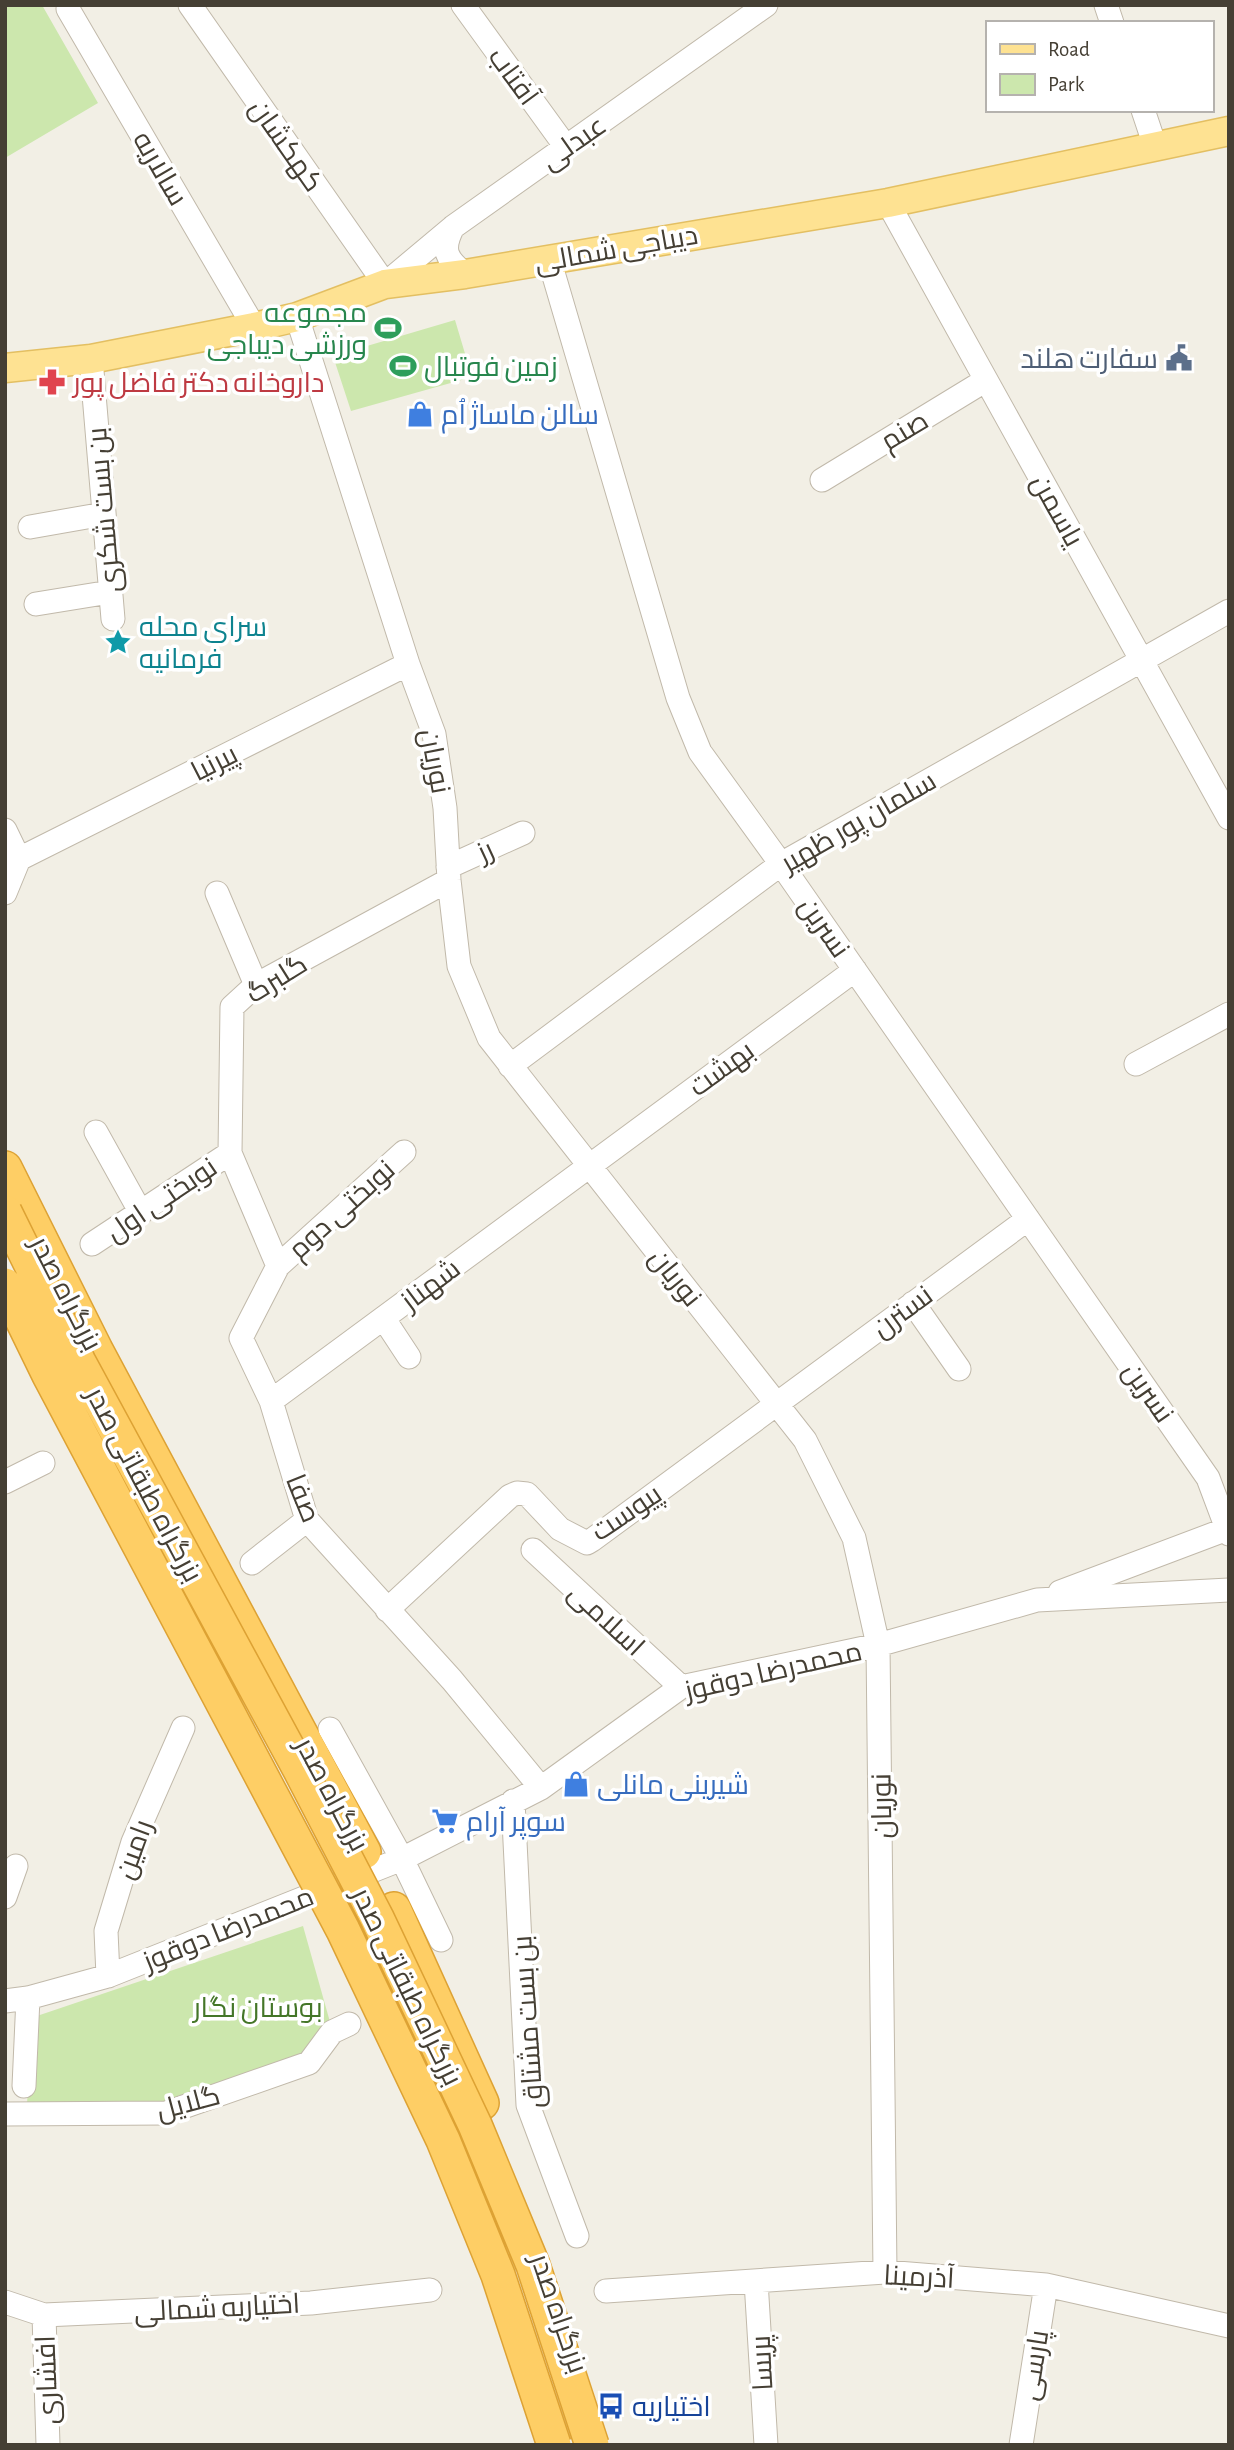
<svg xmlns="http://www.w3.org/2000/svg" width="1234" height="2450" viewBox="0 0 1234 2450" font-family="'Alegreya Sans',Cairo,sans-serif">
<rect width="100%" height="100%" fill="#f2efe5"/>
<path fill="#cce7ad" d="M5 5H42L98 103 5 158Z
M455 320 472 377 351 411 333 356Z
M303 1926 330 2022 307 2057 172 2101 27 2105 31 2018Z"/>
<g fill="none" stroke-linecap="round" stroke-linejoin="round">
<g stroke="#c1b9aa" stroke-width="25">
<path id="minor" d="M190 5 385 284 453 227 766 5
M463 5 566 147
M1106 5 1112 23
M68 9 254 327
M1143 110 1155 146
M888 203 1229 818
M453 227C441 250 446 259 465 274
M549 259 678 698 700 752 781 864 1208 1478 1229 1534
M297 317 408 664 434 734 445 808 449 880 459 966 489 1038 805 1440 854 1538 878 1645 885 2272
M91 359 113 619
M822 480 986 380
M30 527 104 514
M36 604 110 592
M5 830 19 859
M19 859 408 664
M448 867 523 833
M5 893 19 859
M217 893 256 985
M1136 1064 1229 1014
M510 1066 781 864 1229 611
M96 1132 141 1213
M404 1152 278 1266 241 1338 271 1401 307 1520 452 1680 541 1788
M92 1244 230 1153
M278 1266 230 1153 232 1007 256 985 449 880
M913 1303 959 1369
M384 1319 409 1357
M271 1401 855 970
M5 1482 43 1463
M533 1550 681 1687
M252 1563 307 1520
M1060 1592 1227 1529
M387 1610 510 1496 517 1493 527 1494 560 1529 587 1543 592 1540 1028 1219
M330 1729 402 1859 441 1940
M513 1801 528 2105 577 2236
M5 1897 16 1866
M108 1976 106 1931 133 1842 183 1728
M5 2001 28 1998 108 1976 402 1859 541 1788 681 1687 878 1645 1037 1600 1229 1590
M24 2086 28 1998
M5 2114 166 2113 309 2063 332 2032 349 2024
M756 2281 766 2445
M606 2291 885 2272 1046 2285 1229 2326
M5 2302 44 2315 311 2303 430 2290
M44 2315 48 2445
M1021 2445 1046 2285"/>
</g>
<g stroke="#e3bf62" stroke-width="31">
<path id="major" d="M5 368 91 359 254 327 297 317 385 284 465 274 888 203 1229 131"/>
</g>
<g stroke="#dda234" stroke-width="36">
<path id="highway" d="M5 1168 96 1350 364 1852
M394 1909 482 2103"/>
</g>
<use href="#minor" stroke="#fff" stroke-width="23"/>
<use href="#major" stroke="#fee292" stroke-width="28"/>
<use href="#highway" stroke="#fece65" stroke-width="33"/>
<g stroke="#dda234" stroke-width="36" stroke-linecap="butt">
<path id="highway-bridge" d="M5 1212 79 1362 300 1770 377 1918 475 2125 533 2265 592 2445
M5 1285 49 1375 343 1930 443 2140 498 2275 554 2445"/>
</g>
<use href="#highway-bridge" stroke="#fece65" stroke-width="33"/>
</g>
<defs>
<g id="stadium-bare" transform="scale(2.1)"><path d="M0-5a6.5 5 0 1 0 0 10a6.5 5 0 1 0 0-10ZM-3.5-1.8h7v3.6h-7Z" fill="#2e9e5b" stroke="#fff" stroke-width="2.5" paint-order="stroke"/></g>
<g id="civic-bare" transform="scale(2.1)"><path d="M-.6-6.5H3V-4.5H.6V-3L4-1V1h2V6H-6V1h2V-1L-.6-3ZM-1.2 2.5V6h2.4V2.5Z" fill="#5c6f8a" stroke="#fff" stroke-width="2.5" paint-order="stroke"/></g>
<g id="pharmacy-bare" transform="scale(2.1)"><path d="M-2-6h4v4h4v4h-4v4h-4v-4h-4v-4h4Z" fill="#e0444e" stroke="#fff" stroke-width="2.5" paint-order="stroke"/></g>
<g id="shop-bare" transform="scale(2.1)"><path d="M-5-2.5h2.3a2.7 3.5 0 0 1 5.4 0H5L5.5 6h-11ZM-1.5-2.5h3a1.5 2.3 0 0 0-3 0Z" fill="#3f7fe0" stroke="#fff" stroke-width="2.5" paint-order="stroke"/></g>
<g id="sight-bare" transform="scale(2.1)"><path d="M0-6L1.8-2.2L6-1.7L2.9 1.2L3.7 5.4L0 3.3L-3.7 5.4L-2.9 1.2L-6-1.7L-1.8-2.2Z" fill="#0f9aa8" stroke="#fff" stroke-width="2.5" paint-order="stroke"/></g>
<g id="supermarket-bare" transform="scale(2.1)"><path d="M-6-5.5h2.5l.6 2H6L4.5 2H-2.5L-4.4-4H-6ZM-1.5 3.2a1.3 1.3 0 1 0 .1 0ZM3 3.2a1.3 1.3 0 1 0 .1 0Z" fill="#3f7fe0" stroke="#fff" stroke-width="2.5" paint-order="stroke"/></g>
<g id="bus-bare" transform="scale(2.1)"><path d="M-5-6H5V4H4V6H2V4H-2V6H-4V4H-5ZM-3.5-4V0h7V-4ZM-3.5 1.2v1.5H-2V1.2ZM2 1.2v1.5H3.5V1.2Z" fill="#1a4fb4" stroke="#fff" stroke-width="2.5" paint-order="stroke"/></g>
</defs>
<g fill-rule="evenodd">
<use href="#stadium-bare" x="388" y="328"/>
<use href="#civic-bare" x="1179" y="358"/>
<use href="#stadium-bare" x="403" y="366"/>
<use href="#pharmacy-bare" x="52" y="382"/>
<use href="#shop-bare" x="420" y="414"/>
<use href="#sight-bare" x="118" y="642"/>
<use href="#shop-bare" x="576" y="1784"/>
<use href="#supermarket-bare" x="445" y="1821"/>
<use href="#bus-bare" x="611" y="2406"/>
</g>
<g text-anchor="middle" stroke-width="7" stroke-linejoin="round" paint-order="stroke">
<g font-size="28" fill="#453f34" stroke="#fff">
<text transform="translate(514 76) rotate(54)" y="10">آفتاب</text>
<text transform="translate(573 142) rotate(-35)" y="10">عبدلی</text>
<text transform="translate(287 145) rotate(55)" y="10">کهکشان</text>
<text transform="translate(161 168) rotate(60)" y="10">سالاریه</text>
<text transform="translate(616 248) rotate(-10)" y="10">دیباجی شمالی</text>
<text transform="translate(904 430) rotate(-31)" y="10">صنم</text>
<text transform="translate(103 510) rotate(-95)" y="10">بن بست شکرى</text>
<text transform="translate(1058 510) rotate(61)" y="10">یاسمن</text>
<text transform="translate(436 761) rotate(79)" y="10">نوریان</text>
<text transform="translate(214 762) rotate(-27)" y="10">پیرنیا</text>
<text transform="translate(858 821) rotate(-30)" y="10">سلمان پور ظهیر</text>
<text transform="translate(485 850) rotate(-25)" y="10">رز</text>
<text transform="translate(825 927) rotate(55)" y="10">نسرین</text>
<text transform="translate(276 978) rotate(-32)" y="10">گلبرگ</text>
<text transform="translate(721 1068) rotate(-36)" y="10">بهشت</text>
<text transform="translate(161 1199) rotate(-34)" y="10">نوبختی اول</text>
<text transform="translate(341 1209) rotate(-42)" y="10">نوبختی دوم</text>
<text transform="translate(676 1277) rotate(51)" y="10">نوریان</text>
<text transform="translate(430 1284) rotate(-37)" y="10">شهناز</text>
<text transform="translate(67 1293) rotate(63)" y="10">بزرگراه صدر</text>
<text transform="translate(902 1311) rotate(-36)" y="10">نسترن</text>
<text transform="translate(1149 1392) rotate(55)" y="10">نسرین</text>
<text transform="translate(145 1484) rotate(62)" y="10">بزرگراه طبقاتی صدر</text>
<text transform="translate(304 1498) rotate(68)" y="10">صفا</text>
<text transform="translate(626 1512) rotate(-34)" y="10">پیوست</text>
<text transform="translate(607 1619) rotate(43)" y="10">اسلامی</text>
<text transform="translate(773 1670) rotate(-13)" y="10">محمدرضا دوقوز</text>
<text transform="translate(333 1794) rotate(62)" y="10">بزرگراه صدر</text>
<text transform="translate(881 1806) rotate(-91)" y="10">نوریان</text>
<text transform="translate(133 1849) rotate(-70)" y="10">رامین</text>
<text transform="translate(228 1928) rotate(-22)" y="10">محمدرضا دوقوز</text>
<text transform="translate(408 1986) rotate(64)" y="10">بزرگراه طبقاتی صدر</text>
<text transform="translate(527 2022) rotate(-94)" y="10">بن بست مشتاق</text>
<text transform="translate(188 2102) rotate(-15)" y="10">گلایل</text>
<text transform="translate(919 2276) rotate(3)" y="10">آذرمینا</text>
<text transform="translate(217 2307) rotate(-3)" y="10">اختیاریه شمالی</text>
<text transform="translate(560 2313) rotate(71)" y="10">بزرگراه صدر</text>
<text transform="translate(761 2363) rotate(-93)" y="10">پریسا</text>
<text transform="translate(1033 2365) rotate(-81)" y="10">پارسی</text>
<text transform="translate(46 2380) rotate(-92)" y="10">افشاری</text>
</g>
<g font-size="28" fill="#27864d" stroke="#fff" text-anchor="end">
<text x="367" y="322">مجموعه<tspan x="367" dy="32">ورزشی دیباجی</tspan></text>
<text x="424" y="376" text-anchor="start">زمین فوتبال</text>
</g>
<g font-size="28" fill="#4e5e75" stroke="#fff" text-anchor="end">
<text x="1158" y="368">سفارت هلند</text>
</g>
<g font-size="28" fill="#be3a42" stroke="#fff" text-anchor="start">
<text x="73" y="392">داروخانه دکتر فاضل پور</text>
</g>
<g font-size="28" fill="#366cbe" stroke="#fff" text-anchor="start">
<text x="441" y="424">سالن ماساژ اُم</text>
<text x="597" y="1794">شیرینی مانلی</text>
<text x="466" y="1831">سوپر آرام</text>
</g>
<g font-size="28" fill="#0d838f" stroke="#fff" text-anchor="start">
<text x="139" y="636">سرای محله<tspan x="139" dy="32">فرمانیه</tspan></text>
</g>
<g font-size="28" fill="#447628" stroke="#fff">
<text x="258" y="2017">بوستان نگار</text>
</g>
<g font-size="28" fill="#164399" stroke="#fff" text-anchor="start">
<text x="632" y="2416">اختیاریه</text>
</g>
</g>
<rect width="1234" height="2450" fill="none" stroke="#453f34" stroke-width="14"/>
<rect x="986" y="21" width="228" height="91" fill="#ffffff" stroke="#b5b2ae" stroke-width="2"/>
<rect x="1000" y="44" width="35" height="10" fill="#fee292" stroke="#b5b2ae" stroke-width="2"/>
<text x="1048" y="56" font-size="21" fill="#453f34">Road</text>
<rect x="1000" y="74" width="35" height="21" fill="#cce7ad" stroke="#b5b2ae" stroke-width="2"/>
<text x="1048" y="91" font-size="21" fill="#453f34">Park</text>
</svg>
